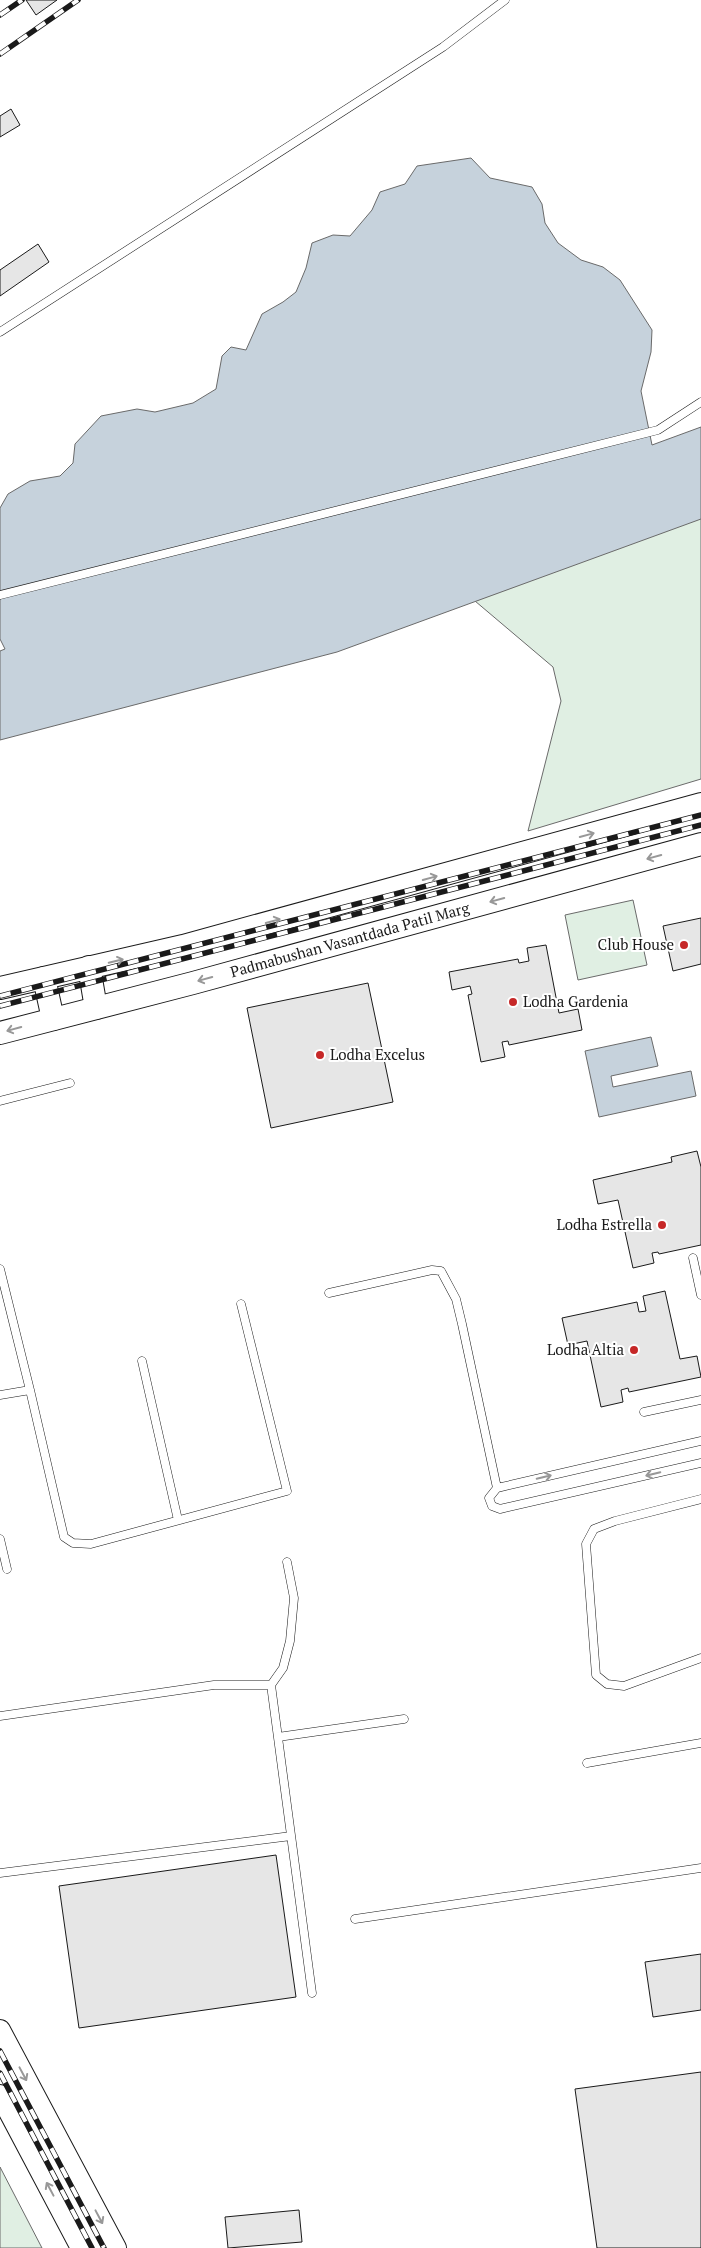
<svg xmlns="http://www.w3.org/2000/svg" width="701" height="2248" viewBox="0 0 701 2248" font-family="'PT Serif',serif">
<rect width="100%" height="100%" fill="#fff"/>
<path fill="#e0efe3" stroke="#6a6a6a" d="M701 516V779L528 831 561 701 553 667 475 601Z
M633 900 647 965 578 980 565 915Z
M0 2167 42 2248H0Z"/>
<path fill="#c6d2dc" stroke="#6a6a6a" d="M471 158 490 178 532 187 542 204 545 223 558 243 581 260 603 267 620 280 652 330 651 352 641 391 652 445 701 427V519L337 652 0 740V651L5 649 0 639V508L8 494 30 481 60 476 73 463 75 444 101 416 137 409 155 412 193 403 216 389 222 356 231 347 246 350 262 314 283 302 296 292 306 268 312 243 333 235 350 236 372 210 380 192 405 184 417 166Z
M651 1037 658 1066 611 1076 613 1087 691 1071 696 1096 599 1117 585 1051Z"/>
<path fill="#e6e6e6" stroke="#1a1a1a" d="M26 0H57L36 15Z
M11 109 20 125 0 137V116Z
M38 244 49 262 0 296V270Z
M701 918V964L673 971 663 926Z
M546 945 559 1013 578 1009 582 1030 509 1045 508 1041 502 1042 505 1057 481 1062 468 995 472 994 470 986 452 990 449 972 518 959 519 963 529 961 527 948Z
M368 983 393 1102 271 1128 247 1008Z
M697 1151 701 1167V1245L659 1254 658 1252 652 1253 654 1263 633 1268 618 1200 598 1204 593 1180 672 1162 671 1157Z
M665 1291 680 1359 697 1356 701 1377 629 1392 628 1388 621 1390 623 1402 601 1407 587 1341 568 1345 562 1318 637 1302 639 1312 646 1311 643 1296Z
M276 1855 296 1997 79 2028 59 1886Z
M701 1954V2010L653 2017 645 1962Z
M701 2072V2248H597L575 2089Z
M299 2210 302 2242 228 2248 225 2217Z"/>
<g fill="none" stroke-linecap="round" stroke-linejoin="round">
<g stroke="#1a1a1a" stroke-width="9">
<path id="service" d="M0 332 443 47 505 0
M0 595 658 430 701 402
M0 1101 70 1083
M693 1258 701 1295
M0 1269 30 1390 0 1395
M329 1293 432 1270 441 1271 456 1299 462 1324 497 1488
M142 1361 178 1520
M30 1390 64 1537 73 1543 91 1544 287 1491 241 1304
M644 1412 701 1400
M701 1441 497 1488 489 1498 492 1506 500 1509 701 1463
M701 1499 615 1521 594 1529 586 1544 596 1675 607 1684 624 1686 701 1658
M0 1539 7 1569
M287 1562 294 1598 290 1641 283 1668 271 1685 312 1993
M0 1716 214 1685H271
M278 1737 404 1719
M587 1763 701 1743
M0 1873 291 1836
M355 1919 701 1868"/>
</g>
<g stroke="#1a1a1a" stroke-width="22">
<path id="secondary" d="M0 2030 116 2248
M0 2095 81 2248"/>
</g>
<g stroke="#1a1a1a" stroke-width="24">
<g id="primary">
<path d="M89 967 96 1008"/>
<path d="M44 978 53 1019"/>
<path d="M0 988 183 946 701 804"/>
<path id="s1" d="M0 1033 193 983 701 844"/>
</g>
</g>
<use href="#service" stroke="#fff" stroke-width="8"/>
<use href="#secondary" stroke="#fff" stroke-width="20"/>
<use href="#primary" stroke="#fff" stroke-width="22"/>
<g stroke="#1a1a1a" stroke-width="5.5">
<path id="rail" d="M0 15 22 0
M0 54 78 0
M0 996 701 815
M0 1006 701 825
M0 2051 104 2248
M0 2073 92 2248"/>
</g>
<use href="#rail" stroke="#fff" stroke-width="4" stroke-dasharray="11" stroke-linecap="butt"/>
</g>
<defs><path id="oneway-shaft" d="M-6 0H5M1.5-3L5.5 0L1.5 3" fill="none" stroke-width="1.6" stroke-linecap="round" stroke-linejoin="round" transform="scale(1.25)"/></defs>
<g stroke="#989898">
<use href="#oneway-shaft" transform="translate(587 835) rotate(-15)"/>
<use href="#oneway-shaft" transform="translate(654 857) rotate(165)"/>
<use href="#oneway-shaft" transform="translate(430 878) rotate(-15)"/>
<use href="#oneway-shaft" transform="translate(497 900) rotate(165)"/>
<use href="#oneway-shaft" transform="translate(273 921) rotate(-15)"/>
<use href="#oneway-shaft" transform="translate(116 961) rotate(-13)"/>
<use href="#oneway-shaft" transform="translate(205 979) rotate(165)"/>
<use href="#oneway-shaft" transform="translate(14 1029) rotate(165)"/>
<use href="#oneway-shaft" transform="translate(653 1474) rotate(167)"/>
<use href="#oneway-shaft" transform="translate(544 1477) rotate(-13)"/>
<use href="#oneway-shaft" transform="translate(23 2074) rotate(62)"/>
<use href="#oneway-shaft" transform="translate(50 2189) rotate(-118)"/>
<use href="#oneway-shaft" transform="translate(99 2217) rotate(62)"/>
</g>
<g fill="#c62828" stroke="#fff" stroke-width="2">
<circle cx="684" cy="945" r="5"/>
<circle cx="513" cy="1002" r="5"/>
<circle cx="320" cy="1055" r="5"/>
<circle cx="662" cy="1225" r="5"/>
<circle cx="634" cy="1350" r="5"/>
</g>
<g text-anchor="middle" stroke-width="4" stroke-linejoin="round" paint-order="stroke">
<g font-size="15" fill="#1a1a1a" stroke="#fff">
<text dy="5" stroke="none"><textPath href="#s1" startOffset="362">Padmabushan Vasantdada Patil Marg</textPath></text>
</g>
<g font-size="15" fill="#1a1a1a" stroke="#fff" text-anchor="end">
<text x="674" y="950">Club House</text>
<text x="523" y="1007" text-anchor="start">Lodha Gardenia</text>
<text x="330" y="1060" text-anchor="start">Lodha Excelus</text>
<text x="652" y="1230">Lodha Estrella</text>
<text x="624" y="1355">Lodha Altia</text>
</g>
</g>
</svg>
